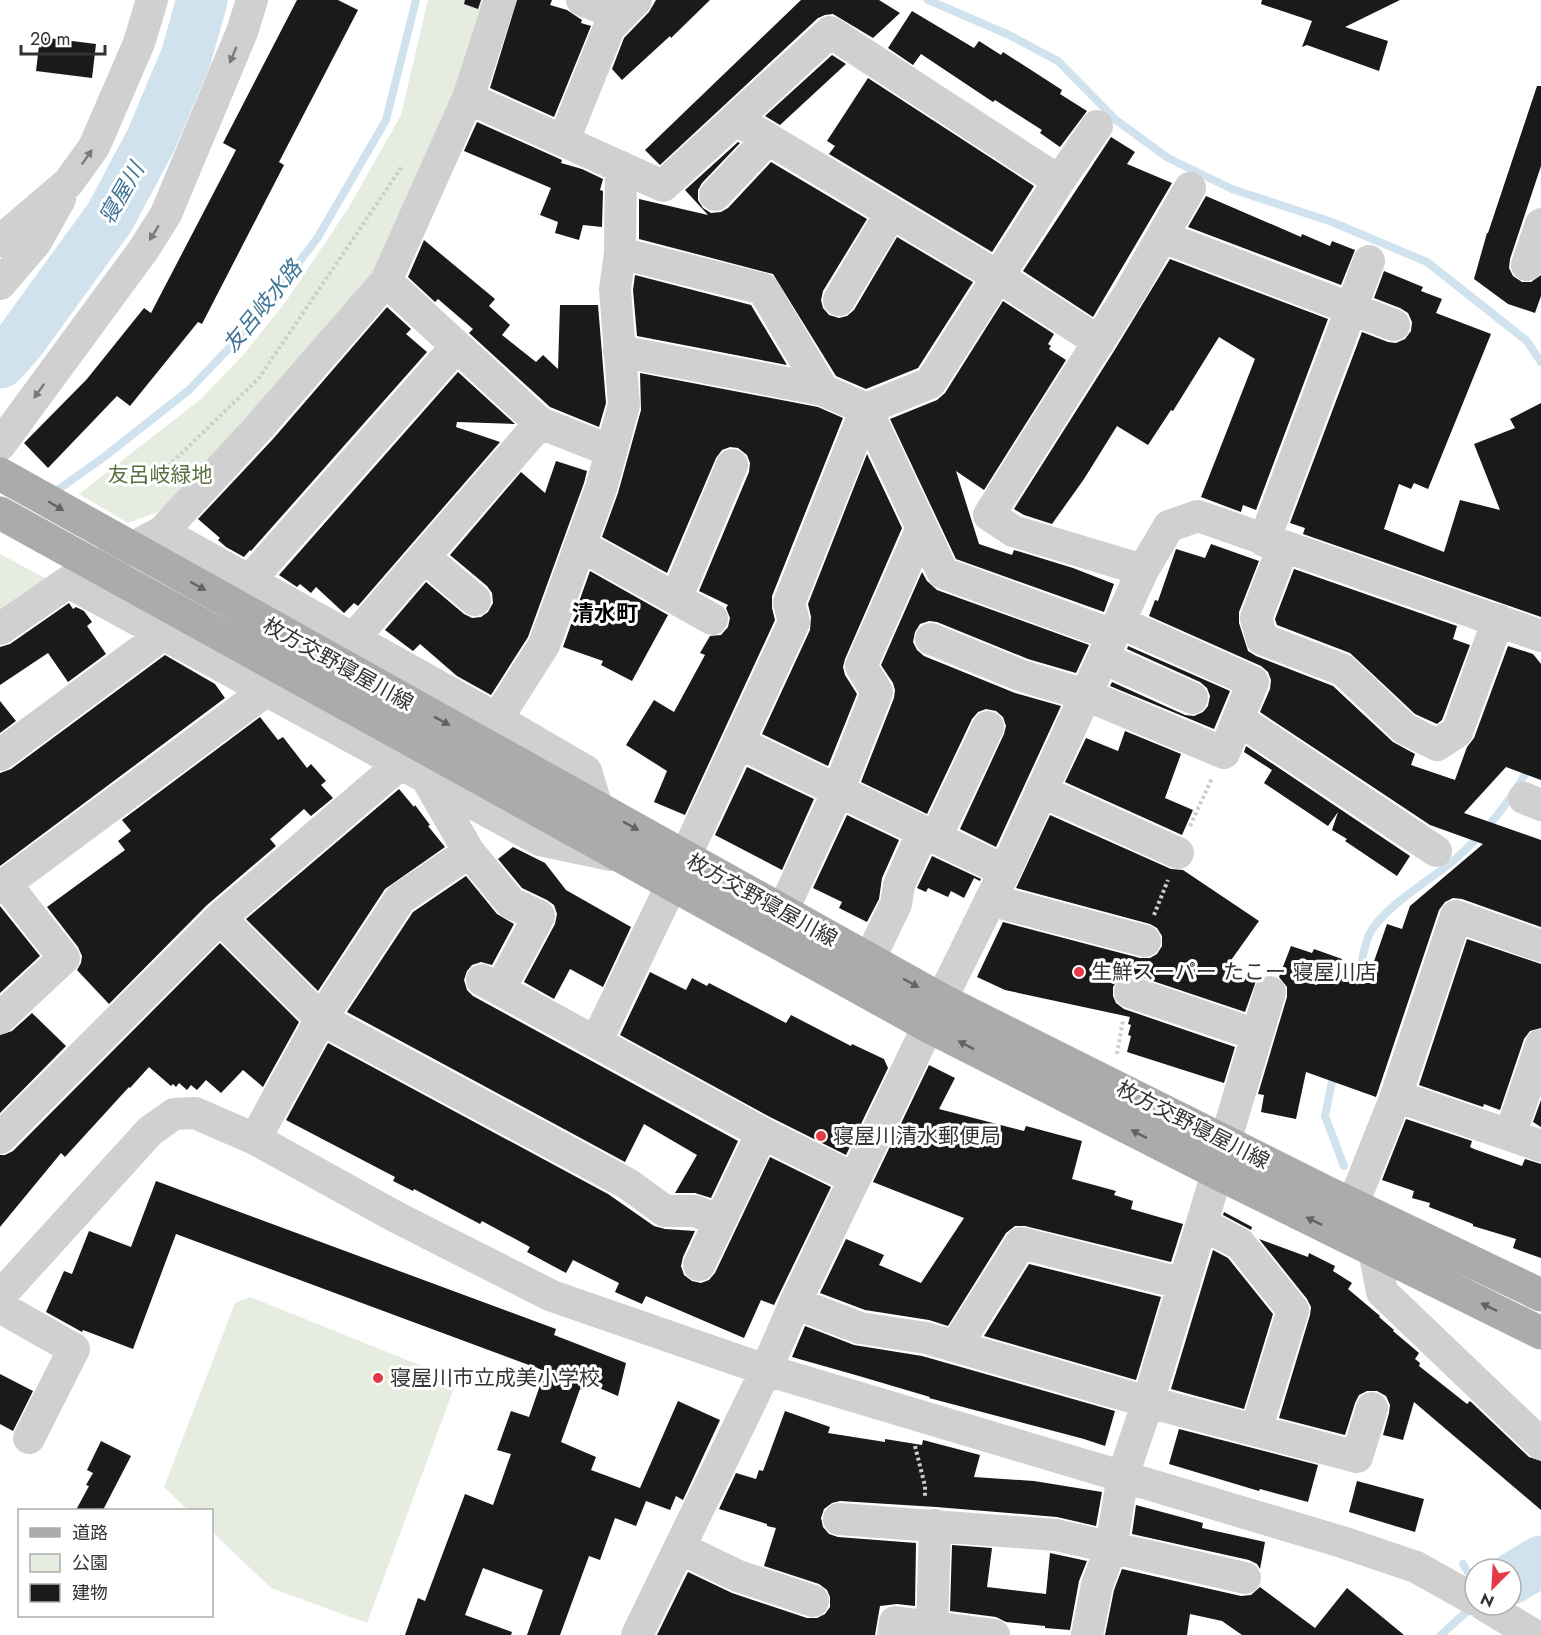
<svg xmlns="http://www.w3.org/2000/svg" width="1541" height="1635" viewBox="0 0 1541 1635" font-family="Jost,'Noto Sans JP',sans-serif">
<rect width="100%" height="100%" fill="#fff"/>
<path fill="#e6ecdf" d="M428 0H491L398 242 180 504 128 523 79 494 201 399 244 354 287 300 349 207 401 115Z
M0 554 47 579 0 611Z
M250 1297 457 1380 367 1623 271 1588 212 1532V1510H188L164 1487 235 1303Z"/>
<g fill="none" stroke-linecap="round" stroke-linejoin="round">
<path stroke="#cfe2ee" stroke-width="8" d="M928 0 1007 34 1058 61 1116 120 1168 158 1232 189 1332 222 1427 262 1527 341 1541 362
M52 494 104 457 189 390 255 321 318 237 386 120 416 0
M1358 975C1362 962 1364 947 1369 935 1381 909 1429 881 1452 862 1483 835 1511 802 1530 765
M1334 1072 1325 1116 1344 1166
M1463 1564 1475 1584
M1441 1635 1474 1605"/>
<path stroke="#cfe2ee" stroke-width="51" d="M0 363 20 341 110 217 151 140 186 57 202 0
M1511 1579 1541 1561"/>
</g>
<path fill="#1a1a1a" d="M297 0H338L358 10 279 162 284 165 202 324 198 322 130 406 117 396 48 468 24 443 87 379 144 308 151 313 236 150 223 143Z
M465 0H481L478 9 464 4Z
M517 0H552L550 5 567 10 582 20 581 23 591 26 554 117 490 88Z
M656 0H710L671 38 670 36 622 80 612 69 624 38 649 12Z
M801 0H879L900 13 873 38 833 14 825 15 818 18 660 165 645 150Z
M1262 0H1400L1345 27 1388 41 1379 71 1307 45 1302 47 1312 21 1261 4Z
M912 11 974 48 979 41 1001 55 1003 52 1062 90 1060 94 1087 111 1060 147 1040 133 1042 130 995 100 993 102 921 54 913 65 888 48Z
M40 37 96 44 92 78 36 71Z
M832 55 846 64 780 125 765 116Z
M868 78 1034 186 992 252 829 154 835 146 827 141Z
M1537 86H1541V166L1510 259 1509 268 1513 276 1522 282H1531L1541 275V296L1535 313 1508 304 1474 279 1487 233H1488Z
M477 122 562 160 561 163 582 169 603 179 600 190 603 191 602 227 583 225 579 240 555 233 558 222 540 215 551 188 464 151Z
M1111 137 1135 152 1127 164 1172 183 1093 317 1023 271Z
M738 142 740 143 702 183 698 190V200L703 208 711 213 721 212 728 208 771 162 867 219 823 291 821 300 823 308 829 315 839 318 847 316 854 310 897 237 973 282 918 368 866 389 836 376 773 274 639 239V199L708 215 685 190Z
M1206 196 1301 237 1302 234 1330 246 1332 241 1355 250 1341 285 1188 227Z
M424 240 495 299 489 306 510 325 502 335 536 362 543 355 558 369 560 305H598L606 403 599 427 550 407 469 333 473 329 438 299 435 302 408 277Z
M1170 259 1328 319 1256 510 1243 505 1241 512 1201 497 1255 359 1219 337 1173 411 1171 410 1148 445 1117 426 1084 479 1052 524 1024 515 1014 509 1114 351Z
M1384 271 1423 287 1421 291 1442 299 1436 313 1491 334 1428 489 1414 483 1411 489 1399 484 1384 529 1444 552 1460 500 1500 510 1474 444 1515 428 1510 419 1541 403V617L1303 534 1305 528 1290 523 1362 332 1388 342 1396 343 1405 339 1411 331 1412 322 1408 313 1400 308 1374 298Z
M635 275 751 305 787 365 637 336 633 290Z
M1003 301 1054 334 1048 344 1051 346 1049 349 1066 360 984 490 956 471 979 544 1012 555 1014 550 1073 568 1114 584 1104 612 956 559 890 419 937 400 945 393Z
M387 307 411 329 406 334 427 352 251 551 250 550 244 557 226 547 218 540 220 538 198 519 273 439Z
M458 372 515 424 457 422 456 427 500 442 358 606 354 603 344 613 316 587 311 593 300 584 297 587 279 575Z
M640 373 818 407 843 418 772 596V608L775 620 685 815 654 802 667 771 626 745 654 700 674 712 705 655 700 653 710 636 721 635 728 627 730 618 726 608 728 605 699 591 749 472 750 463 747 455 738 448 730 447 722 450 716 458 667 573 602 537 618 493 641 410Z
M867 454 902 528 845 659 843 667 845 675 857 694 828 766 762 734 810 630 811 617 808 604Z
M556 461 587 471 584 483 528 637 491 695 457 676 420 644 413 651 385 630 426 582 464 614 472 618 481 617 488 612 493 603 492 593 487 586 450 555 521 472 545 493Z
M1211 544 1259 561 1239 612V623L1248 651 1256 656 1333 686 1393 742 1415 754 1411 765 1455 780 1467 747 1474 738 1508 646 1533 654 1541 664V780L1506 767 1464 813 1541 840V927L1462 899 1453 898 1445 902 1439 910 1376 1097 1306 1072 1296 1119 1261 1112 1264 1095 1258 1094 1287 997V987L1279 977 1291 946 1312 953 1314 949 1342 959 1337 969 1346 961 1371 970 1387 924 1402 929 1410 906 1483 844 1430 825 1260 712 1270 689 1271 680 1268 672 1261 666 1149 616 1155 600 1158 601 1176 549 1205 558Z
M1294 569 1457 626 1453 639 1470 645 1442 720 1437 724 1415 714 1350 653 1277 625 1275 619Z
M590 571 668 615 632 681 601 665 603 661 563 647Z
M922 572 927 581 937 590 1089 645 1076 673 1028 659 937 622 929 621 920 624 915 632 913 642 917 650 924 656 1015 693 1061 706 996 847 960 829 1004 734 1006 726 1003 717 996 711 986 709 978 712 972 719 927 814 861 782 894 698 895 690 893 683 881 665Z
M69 603 73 609 76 607 84 611 92 622 87 626 106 654 68 682 48 653 0 685V647L10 644Z
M1128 646 1230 691 1214 729 1110 686 1112 682 1185 715 1194 716 1203 712 1208 706 1210 696 1207 688 1200 682 1127 649Z
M165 655 215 684 225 698 0 866V773L11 769Z
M0 701 16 721 0 733Z
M260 717 278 740 283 737 307 768 311 764 326 781 321 785 333 798 311 816 304 809 270 839 276 846 207 905 109 1004 77 970 81 963 82 956 78 947 47 907 125 850 118 841 131 831 122 820Z
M1125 731 1181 754 1165 798 1193 810 1182 835 1065 782 1086 738 1118 751Z
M1246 746 1410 856 1397 876 1345 841 1347 839 1332 830 1338 812 1328 826 1264 783 1272 770 1244 752Z
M747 767 814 799 782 870 715 835Z
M399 789 414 807 415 805 430 825 428 826 445 847 385 889 318 991 246 919Z
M847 815 899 840 882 878 879 899 867 922 839 908 842 902 813 888Z
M1050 815 1171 869 1183 870 1259 921 1224 970 1256 981 1245 1012 1135 975H1126L1119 978 1113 987V996L1116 1003 1124 1009 1235 1047 1224 1083 1127 1052 1131 1036 1128 1035 1131 1025 1128 1024 1130 1017 1005 990 977 977 1003 922 1140 958H1150L1157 954 1162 946V936L1157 928 1150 924 1016 888Z
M513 847 545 863 566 890 631 927 603 987 570 969 554 999 524 982 555 924 557 914 554 905 547 900 522 888 498 859Z
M932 856 981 879 980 881 974 878 964 898 951 891 948 897 928 888 926 892 917 888Z
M466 876 497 914 514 924 492 965 481 962 472 965 467 971 464 980 467 990 473 996 738 1141 711 1198 695 1193H675L697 1155 644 1124 625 1162 347 1012 413 912Z
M0 906 40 956 0 993Z
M1467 939 1541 964V1028L1530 1031 1524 1039 1500 1110 1484 1104 1483 1107 1419 1085Z
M220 943 299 1022 263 1087 243 1070 221 1093 206 1080 197 1090 191 1085 187 1090 179 1083 176 1087 173 1084 171 1086 149 1067 130 1088 129 1087 65 1157 61 1153 0 1227V1155H5L13 1151Z
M650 972 686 990 692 978 707 986 709 983 786 1023 791 1015 851 1046 852 1044 884 1059 888 1068 846 1155 770 1117 620 1035Z
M32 1013 66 1046 0 1113V1035L12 1031Z
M328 1043 608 1194 654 1226 665 1229 695 1231 683 1257 681 1266 684 1275 692 1281 701 1283 709 1280 715 1273 770 1157 831 1187 774 1305 761 1300 744 1338 646 1296 642 1304 615 1292 619 1283 573 1260 566 1273 527 1252 530 1247 482 1221 480 1224 414 1189 413 1191 393 1181 395 1177 286 1120Z
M929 1065 955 1078 939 1109 1024 1131 1026 1126 1082 1141 1072 1179 1116 1191 1114 1195 1133 1201 1131 1209 1183 1224 1171 1262 1025 1226H1015L1006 1233 948 1326 929 1320 865 1310 820 1293 846 1239 884 1255 879 1265 921 1283 964 1218 873 1182Z
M1541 1100V1127L1533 1122Z
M1406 1119 1472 1141 1470 1147 1474 1149 1522 1166 1525 1159 1541 1164V1258L1513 1248 1516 1239 1473 1226V1224L1429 1207 1430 1203 1412 1198 1414 1191 1382 1180Z
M156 1181 556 1329 554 1335 626 1363 618 1396 585 1382 582 1390 580 1389 561 1442 596 1457 591 1470 640 1488 678 1401 720 1420 683 1500 676 1496 670 1510 646 1501 636 1526 615 1518 600 1560 589 1556 560 1635H527L543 1590 483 1568 465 1615 512 1632 511 1635H405L418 1598 425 1601 465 1494 493 1505 511 1454 497 1450 511 1411 529 1417 545 1371 176 1234 133 1349 83 1330 82 1332 46 1312 64 1271 72 1274 89 1231 131 1247Z
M1224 1212 1252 1227 1251 1230 1223 1215Z
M1259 1239 1308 1257 1309 1253 1335 1266 1333 1271 1352 1283 1348 1289 1380 1316 1379 1317 1394 1330 1393 1331 1419 1353 1415 1359 1420 1363 1419 1366 1467 1404 1470 1401 1529 1457 1541 1461V1510L1414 1402 1403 1440 1383 1435 1389 1413 1390 1405 1386 1396 1377 1391H1367L1359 1395 1355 1403 1345 1435 1279 1418 1310 1315 1311 1307 1307 1299Z
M1213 1250 1228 1258 1273 1314 1244 1409 1171 1389Z
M1029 1264 1161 1297 1136 1380 984 1336Z
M805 1326 854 1345 922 1356 1115 1411 1105 1446 1084 1439 929 1398 930 1397 859 1376 792 1357Z
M0 1374 33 1391 13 1431 0 1424Z
M785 1411 830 1427 828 1433 885 1442V1439L922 1445 923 1440 980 1455 974 1477 1034 1481 1102 1492 1096 1526 1057 1517 936 1507 840 1501 832 1503 824 1509 821 1518 823 1527 829 1534 838 1537 916 1543 915 1606 897 1604 880 1606 875 1635H657L688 1572 732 1593 807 1618H817L825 1614 830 1607V1597L827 1590 819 1584 764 1566 776 1528 767 1526V1524L719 1509 736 1473 756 1479 759 1470 763 1471Z
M1179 1429 1318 1465 1308 1502 1260 1489 1259 1491 1169 1464Z
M101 1441 131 1456 103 1510H76L89 1486 86 1485 93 1473 87 1470Z
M1357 1481 1424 1499 1415 1532 1349 1512Z
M1136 1505 1203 1523 1202 1528 1265 1542 1260 1569 1257 1564 1249 1560 1132 1534Z
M952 1545 992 1548 987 1587 1046 1594 1050 1553 1087 1561 1079 1581 1070 1630 1045 1628V1626L1006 1622 996 1617 950 1611Z
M1122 1569 1241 1596 1251 1595 1260 1587 1315 1628 1347 1588 1404 1635H1242L1222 1621 1190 1614 1187 1635H1105L1114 1590Z"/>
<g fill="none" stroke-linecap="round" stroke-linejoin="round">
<path stroke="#cdcdcd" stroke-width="4" stroke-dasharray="3 3" stroke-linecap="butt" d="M155 479 259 378 403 165
M1190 826 1212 778
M1154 915 1168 880
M1117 1054 1123 1020
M915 1446 925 1486V1497"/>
<path stroke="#d0d0d0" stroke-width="32" d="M582 0 620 15 619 0
M468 98 663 186 830 32 1059 181 930 383 866 409 789 603 794 622 685 857
M735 119 999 277 1099 342
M564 140 609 28 636 0
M1059 181 1097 126
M715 195 768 139
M1163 237 1394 325
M0 241 68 183 94 147 139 43 152 0
M620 253 763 289 823 390
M1527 265 1541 224
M386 281 540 423 611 451
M0 284 36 242 60 199
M839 300 891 213
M619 351 823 390 866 409 943 573 1113 635
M0 445 144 249 166 214 242 32 252 0
M162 532 497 719
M1264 541 1369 261
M580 545 712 619
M1283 547 1256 618 1262 639 1343 670 1405 729 1437 745 1457 732 1498 620
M424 557 475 600
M1143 570 1013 531 989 515 1130 292 1190 188
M249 581 456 347
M68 582 540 840 611 855
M676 599 732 465
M0 629 68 582 162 532 259 427 386 281 468 98 500 0
M353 639 540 423
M931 639 1022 676 1086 695 1224 753 1253 682 1119 622
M1103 658 1192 698
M1238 719 1436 851
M739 743 1005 871
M0 755 162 635
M427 779 469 852 511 903 539 916 500 989
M1041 791 1178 853
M1524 798 1541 805
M597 807 586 771 497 719 544 645 601 488 624 405 615 289 620 253 621 167
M936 837 988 727
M0 888 267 690
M990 900 1145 941
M782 912 838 791 877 692 861 666 922 528
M220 918 321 1019 628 1184 665 1211H695L719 1221
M869 960 896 904 899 885 923 831
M482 980 762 1133 855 1179
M1130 992 1257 1035
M0 1018 64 958 6 884
M596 1042 672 884
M1396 1096 1541 1146
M1510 1135 1541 1045
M0 1138 220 918 399 765
M255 1139 321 1019 400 899 469 852
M1225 1142 1270 992
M1353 1204 1396 1096 1456 916 1541 946
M1202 1224 1240 1244 1293 1310 1256 1430
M1374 1251 1382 1292 1541 1444
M699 1265 762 1133
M0 1296 150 1131 174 1114 195 1113 255 1139 396 1217 552 1296 766 1370 1342 1542 1416 1567 1475 1600
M795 1303 860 1328 926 1338 1148 1402 1357 1457 1372 1408
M0 1307 74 1349 29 1438
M956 1346 1021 1243 1184 1284
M839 1519 1056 1535 1245 1578
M680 1548 738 1576 813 1601
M1484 1605 1534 1635
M932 1627 935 1525
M637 1635 766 1370 795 1303 928 1026 1005 871 1143 570 1169 526 1198 516 1541 636
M893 1635 895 1622 994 1635
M1087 1635 1097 1585 1111 1548 1123 1475 1148 1402 1217 1173"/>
<path stroke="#ababab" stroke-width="33" d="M0 474 942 1000 1326 1192 1541 1295
M0 513 928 1026 1217 1173 1541 1333"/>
</g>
<defs><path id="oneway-solid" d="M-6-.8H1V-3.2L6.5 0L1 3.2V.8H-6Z" transform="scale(1.5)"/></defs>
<g fill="#7a7a7a">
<use href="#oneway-solid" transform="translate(233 55) rotate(113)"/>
<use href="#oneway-solid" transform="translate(87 157) rotate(-55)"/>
<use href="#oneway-solid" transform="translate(154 233) rotate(122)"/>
<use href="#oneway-solid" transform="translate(39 391) rotate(126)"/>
</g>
<g fill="#636363">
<use href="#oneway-solid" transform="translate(56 506) rotate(30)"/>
<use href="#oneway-solid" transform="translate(198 586) rotate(29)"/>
<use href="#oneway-solid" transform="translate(442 721) rotate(29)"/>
<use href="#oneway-solid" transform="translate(631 826) rotate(29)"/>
<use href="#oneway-solid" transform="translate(911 983) rotate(29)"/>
<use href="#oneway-solid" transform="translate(966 1045) rotate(-153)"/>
<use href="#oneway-solid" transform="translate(1139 1134) rotate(-153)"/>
<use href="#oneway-solid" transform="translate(1314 1221) rotate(-154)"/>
<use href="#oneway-solid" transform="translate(1489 1307) rotate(-154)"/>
</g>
<g fill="#e63946" stroke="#fff" stroke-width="2">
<circle cx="1079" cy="972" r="6"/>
<circle cx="821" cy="1136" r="6"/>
<circle cx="378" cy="1378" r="6"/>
</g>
<g text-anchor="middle" stroke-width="6" stroke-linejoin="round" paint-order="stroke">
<g font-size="21" fill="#56703f" stroke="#fff">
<text x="160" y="482">友呂岐緑地</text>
</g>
<g font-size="21" fill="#333" stroke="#fff">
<text transform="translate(338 664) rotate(29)" y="7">枚方交野寝屋川線</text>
<text transform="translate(762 900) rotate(29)" y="7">枚方交野寝屋川線</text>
<text transform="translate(1193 1125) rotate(27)" y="7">枚方交野寝屋川線</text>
</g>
<g font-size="21" fill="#333" stroke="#fff" text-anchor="start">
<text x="1091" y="979">生鮮スーパー たこー 寝屋川店</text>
<text x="833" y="1143">寝屋川清水郵便局</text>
<text x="390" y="1385">寝屋川市立成美小学校</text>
</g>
<g font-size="22" font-style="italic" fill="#3f7597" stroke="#fff">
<text transform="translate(121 193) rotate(-60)" y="8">寝屋川</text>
<text transform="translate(262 306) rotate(-51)" y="8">友呂岐水路</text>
</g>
<g font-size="22" font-weight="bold" fill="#000" stroke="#fff">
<text x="605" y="621">清水町</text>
</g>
</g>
<rect x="18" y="1509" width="195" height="108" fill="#ffffff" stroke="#adadad" stroke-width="1.5"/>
<rect x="30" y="1528" width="30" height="9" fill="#ababab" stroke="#adadad" stroke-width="1.5"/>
<text x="72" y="1539" font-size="18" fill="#333333">道路</text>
<rect x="30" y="1554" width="30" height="18" fill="#e6ecdf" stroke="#adadad" stroke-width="1.5"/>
<text x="72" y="1569" font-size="18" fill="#333333">公園</text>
<rect x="30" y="1584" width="30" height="18" fill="#1a1a1a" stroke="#adadad" stroke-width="1.5"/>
<text x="72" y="1599" font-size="18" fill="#333333">建物</text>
<g transform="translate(1493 1587) rotate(204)"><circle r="28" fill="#ffffff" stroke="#adadad" stroke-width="1.5"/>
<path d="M0-4.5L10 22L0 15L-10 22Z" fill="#e63946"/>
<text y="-9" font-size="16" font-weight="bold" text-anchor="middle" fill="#333333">N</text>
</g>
<path d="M21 45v9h84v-9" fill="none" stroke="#333333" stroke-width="3"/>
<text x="30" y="45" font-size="18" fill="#333333" stroke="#ffffff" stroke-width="4.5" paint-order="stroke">20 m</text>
</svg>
